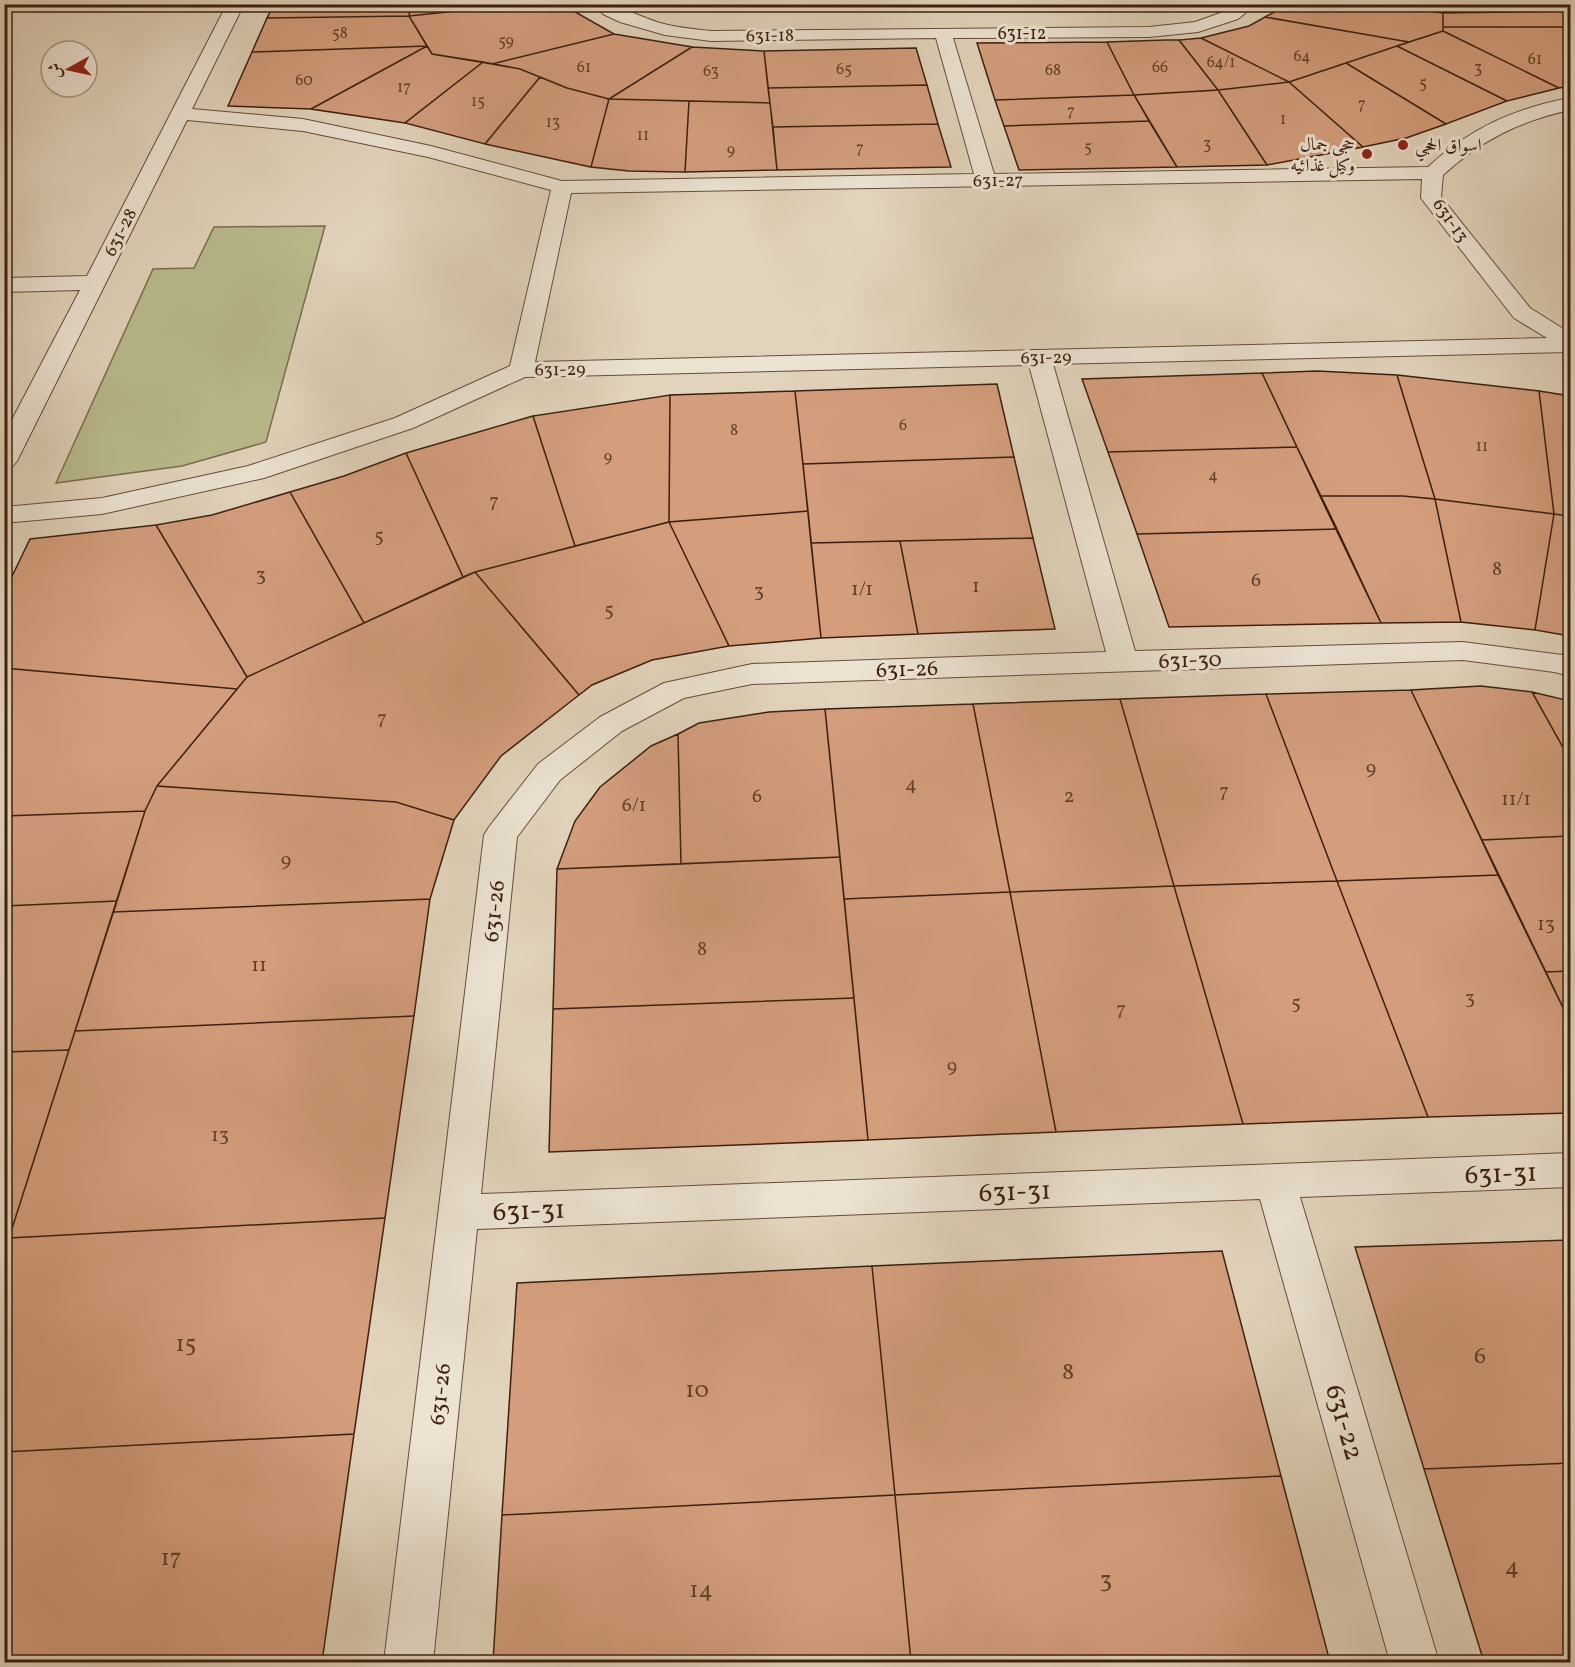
<svg xmlns="http://www.w3.org/2000/svg" width="1575" height="1667" viewBox="0 0 1575 1667" font-family="Vollkorn,Amiri,serif">
<rect width="100%" height="100%" fill="#e2d4bc"/>
<filter id="stains"><feTurbulence type="fractalNoise" baseFrequency=".00333" numOctaves="4"/><feColorMatrix values="0 0 0 0 .2 0 0 0 0 .09 0 0 0 0 .02 0 0 0 .5 -.17"/></filter>
<radialGradient id="worn" r=".72"><stop offset=".6" stop-color="#630" stop-opacity="0"/><stop offset="1" stop-color="#630" stop-opacity=".3"/></radialGradient>
<path fill="#b9bb8d" stroke="#7b6d4e" stroke-width="1.5" d="M325 226 266 442 182 466 56 483 153 269 194 268 214 227Z"/>
<path fill="#d49e7d" stroke="#3d1f0f" stroke-width="1.5" d="M274 4H411L409 16 267 18Z
M411 4H524L409 16Z
M524 4H568L570 9 614 34 492 64 432 54 409 16Z
M1282 4H1370L1443 13V31L1409 42 1265 17 1278 10Z
M1370 4H1443V13Z
M1443 4H1570V11L1443 13Z
M1570 11V27H1443V13Z
M409 16 427 46 252 52 267 18Z
M1265 17 1409 42 1289 82 1201 38 1249 26Z
M1443 27H1570V86L1559 88 1443 31Z
M1443 31 1559 88 1507 101 1397 46Z
M614 34 692 47 609 99 567 88 520 69 492 64Z
M1201 38 1289 82 1218 90 1179 40Z
M1166 40H1179L1218 90 1134 95 1107 42Z
M1107 42 1134 95 995 100 977 43Z
M427 46 311 109 228 106 252 52Z
M427 46 432 54 483 62 405 123 311 109Z
M1397 46 1507 101 1446 124 1346 63Z
M692 47 764 51 770 103 609 99Z
M916 48 927 85 768 88 764 51Z
M483 62 520 69 540 77 485 144 405 123Z
M1346 63 1446 124 1406 138 1363 147 1289 82Z
M540 77 567 88 609 99 591 167 485 144Z
M1289 82 1363 147 1267 165 1218 90Z
M927 85 938 124 773 127 768 88Z
M1218 90 1267 165 1177 167 1134 95Z
M1134 95 1149 121 1004 126 995 100Z
M609 99 689 101 685 172 629 171 591 167Z
M689 101 770 103 777 170 685 172Z
M1149 121 1177 167 1019 170 1004 126Z
M938 124 951 167 777 170 773 127Z
M1317 371 1397 375 1435 499 1403 496H1320L1262 373Z
M1262 373 1297 447 1108 452 1082 379Z
M1397 375 1539 391 1554 514 1435 499Z
M997 384 1014 457 803 464 795 391Z
M795 391 808 511 669 522 670 395Z
M1539 391 1570 396V516L1554 514Z
M670 395 669 522 575 546 533 416Z
M533 416 575 546 475 572 463 577 406 453Z
M1297 447 1337 529 1137 534 1108 452Z
M406 453 463 577 364 623 290 492 344 476Z
M1014 457 1033 538 811 543 803 464Z
M290 492 364 623 247 677 156 525 212 515Z
M1320 496H1403L1435 499 1461 622 1381 623Z
M1435 499 1554 514 1535 630 1461 622Z
M808 511 821 638 729 646 669 522Z
M1554 514 1570 516V636L1535 630Z
M669 522 729 646 652 660 592 685 579 695 475 572Z
M156 525 247 677 237 689 4 668V593L30 539Z
M1337 529 1381 623 1169 627 1137 534Z
M1033 538 1055 629 918 634 900 541Z
M900 541 918 634 821 638 811 543Z
M475 572 579 695 501 756 454 820 396 802 157 786 247 677Z
M4 668 237 689 157 786 145 811 4 816Z
M1481 686 1532 692 1570 760V836L1482 840 1411 690Z
M1411 690 1498 875 1337 881 1266 694Z
M1532 692 1570 701V760Z
M1266 694 1337 881 1174 886 1120 699Z
M1120 699 1174 886 1010 892 973 704Z
M973 704 1010 892 844 899 825 709Z
M825 709 840 857 681 864 678 734 699 723 769 712Z
M678 734 681 864 557 869 575 821 600 787 651 746Z
M157 786 396 802 454 820 430 899 113 912 145 811Z
M145 811 117 901 4 906V816Z
M1570 836V971L1546 972 1482 840Z
M840 857 854 998 553 1009 557 869Z
M1498 875 1570 1022V1113L1428 1117 1337 881Z
M1337 881 1428 1117 1243 1124 1174 886Z
M1174 886 1243 1124 1056 1132 1010 892Z
M1010 892 1056 1132 868 1140 844 899Z
M430 899 414 1016 75 1031 113 912Z
M117 901 69 1050 4 1052V906Z
M1570 971V1022L1546 972Z
M854 998 868 1140 549 1152 553 1009Z
M414 1016 385 1218 9 1238 75 1031Z
M69 1050 9 1238 4 1239V1052Z
M385 1218 354 1434 4 1452V1252L9 1238Z
M1570 1240V1463L1424 1469 1355 1247Z
M1222 1251 1281 1476 895 1495 872 1266Z
M872 1266 895 1495 502 1515 517 1283Z
M354 1434 322 1662H4V1452Z
M1570 1463V1662H1484L1424 1469Z
M1281 1476 1330 1662H911L895 1495Z
M895 1495 911 1662H493L502 1515Z"/>
<g fill="none" stroke-linecap="round" stroke-linejoin="round">
<g stroke="#664c3a" stroke-width="2">
<path id="minor" d="M4 4H16L10 11 4 12Z
M227 4H244L192 109 303 119 431 146 562 181 974 174 936 38 711 41 665 35 620 22 603 14 596 4C619 4 641 18 664 24 679 28 695 29 711 31L1149 27 1195 22 1226 11 1236 4H1256L1238 19 1198 32 1149 37 953 38 994 174 1428 167C1469 129 1515 108 1570 98V110C1520 121 1481 140 1443 175L1441 197 1530 308 1570 333V352L1053 364 1135 651 1463 642 1570 656V676L1554 672 1463 660 752 684 684 698 622 731 560 780 517 837 481 1194 1570 1153V1187L1300 1197 1439 1662H1390L1260 1199 477 1229 433 1662H384L484 835 489 827 538 764 600 717 664 683 752 664 1106 652 1029 365 525 377 413 428 264 478 102 514 4 523V507L102 498 248 466 395 418 510 366 551 190 428 157 303 131 187 120 17 461 13 466 4 469V435L80 290 4 292V278L87 276ZM1422 179 1421 198 1424 202 1514 318 1547 338 535 362 571 193Z"/>
</g>
<use href="#minor" fill="#ece3d3" fill-rule="evenodd"/>
</g>
<g fill="#8f2418" stroke="#ece3d3" stroke-width="2">
<circle cx="1403" cy="145" r="6"/>
<circle cx="1367" cy="154" r="6"/>
</g>
<g text-anchor="middle" stroke-width="6" stroke-linejoin="round" paint-order="stroke">
<g font-size="16" fill="#633f2a">
<text x="340" y="38">58</text>
<text x="506" y="46">59</text>
<text x="1302" y="61">64</text>
<text x="1535" y="64">61</text>
<text x="1221" y="67">64/1</text>
<text x="584" y="72">61</text>
<text x="1160" y="72">66</text>
<text x="1478" y="73">3</text>
<text x="844" y="74">65</text>
<text x="1053" y="75">68</text>
<text x="711" y="76">63</text>
<text x="304" y="85">60</text>
<text x="1423" y="88">5</text>
<text x="404" y="92">17</text>
<text x="478" y="106">15</text>
<text x="1362" y="109">7</text>
<text x="1071" y="116">7</text>
<text x="1283" y="124">1</text>
<text x="553" y="127">13</text>
<text x="643" y="140">11</text>
<text x="1207" y="149">3</text>
<text x="1088" y="152">5</text>
<text x="860" y="153">7</text>
<text x="731" y="155">9</text>
<text x="903" y="430">6</text>
<text x="734" y="435">8</text>
<text x="1482" y="451">11</text>
<text x="608" y="462">9</text>
<text x="1213" y="480">4</text>
</g>
<g font-size="18" fill="#3d1f0f" stroke="#ece3d3">
<text x="1022" y="39">631-12</text>
<text transform="translate(770 35) rotate(-1)" y="6">631-18</text>
<text transform="translate(998 180) rotate(-1)" y="6">631-27</text>
<text transform="translate(1451 220) rotate(55)" y="6">631-13</text>
<text transform="translate(120 232) rotate(-63)" y="6">631-28</text>
<text transform="translate(1046 357) rotate(-1)" y="6">631-29</text>
<text transform="translate(560 369) rotate(-1)" y="6">631-29</text>
</g>
<g font-size="18" fill="#3d1f0f" stroke="#ece3d3" text-anchor="end">
<text x="1355" y="150">حجي جمال<tspan x="1355" dy="21">وكيل غذائيه</tspan></text>
<text x="1415" y="151" text-anchor="start">اسواق الحجي</text>
</g>
<g font-size="20" fill="#633f2a">
<text x="494" y="507">7</text>
<text x="379" y="542">5</text>
<text x="1497" y="575">8</text>
<text x="261" y="581">3</text>
<text x="1256" y="586">6</text>
<text x="976" y="592">1</text>
<text x="862" y="595">1/1</text>
<text x="759" y="597">3</text>
<text x="609" y="616">5</text>
<text x="382" y="724">7</text>
<text x="1371" y="774">9</text>
<text x="911" y="790">4</text>
<text x="1224" y="797">7</text>
<text x="757" y="802">6</text>
<text x="1069" y="802">2</text>
<text x="1516" y="805">11/1</text>
<text x="634" y="811">6/1</text>
<text x="286" y="866">9</text>
<text x="1546" y="930">13</text>
<text x="702" y="955">8</text>
<text x="259" y="971">11</text>
<text x="1470" y="1004">3</text>
<text x="1296" y="1009">5</text>
<text x="1121" y="1015">7</text>
<text x="952" y="1072">9</text>
<text x="220" y="1141">13</text>
</g>
<g font-size="22" fill="#3d1f0f" stroke="#ece3d3">
<text transform="translate(1190 659) rotate(-2)" y="8">631-30</text>
<text transform="translate(907 668) rotate(-2)" y="8">631-26</text>
<text transform="translate(493 911) rotate(-84)" y="8">631-26</text>
<text transform="translate(439 1394) rotate(-84)" y="8">631-26</text>
</g>
<g font-size="24" fill="#633f2a">
<text x="186" y="1351">15</text>
<text x="1480" y="1363">6</text>
<text x="1068" y="1379">8</text>
<text x="697" y="1397">10</text>
<text x="171" y="1565">17</text>
<text x="1512" y="1574">4</text>
<text x="1106" y="1587">3</text>
<text x="701" y="1597">14</text>
</g>
<g font-size="27" fill="#3d1f0f" stroke="#ece3d3">
<text transform="translate(1501 1173) rotate(-2)" y="9">631-31</text>
<text transform="translate(1015 1191) rotate(-2)" y="9">631-31</text>
<text transform="translate(529 1210) rotate(-2)" y="9">631-31</text>
<text transform="translate(1345 1422) rotate(74)" y="9">631-22</text>
</g>
</g>
<rect width="1575" height="1667" fill="none" stroke="#e2d4bc" stroke-width="24"/>
<rect x="6" y="6" width="1563" height="1655" fill="none" stroke="#3d1f0f" stroke-width="3"/>
<rect x="12" y="12" width="1551" height="1643" fill="none" stroke="#3d1f0f" stroke-width="1.5"/>
<g transform="translate(69 69) rotate(262)"><circle r="28" fill="#ece3d3" stroke="#a69585" stroke-width="1.5"/>
<path d="M0-4.5L10 22L0 15L-10 22Z" fill="#8f2418"/>
<text y="-9" font-size="16" font-weight="bold" text-anchor="middle" fill="#3d1f0f">ش</text>
</g>
<rect width="100%" height="100%" filter="url(#stains)"/>
<rect width="100%" height="100%" fill="url(#worn)"/>
</svg>
